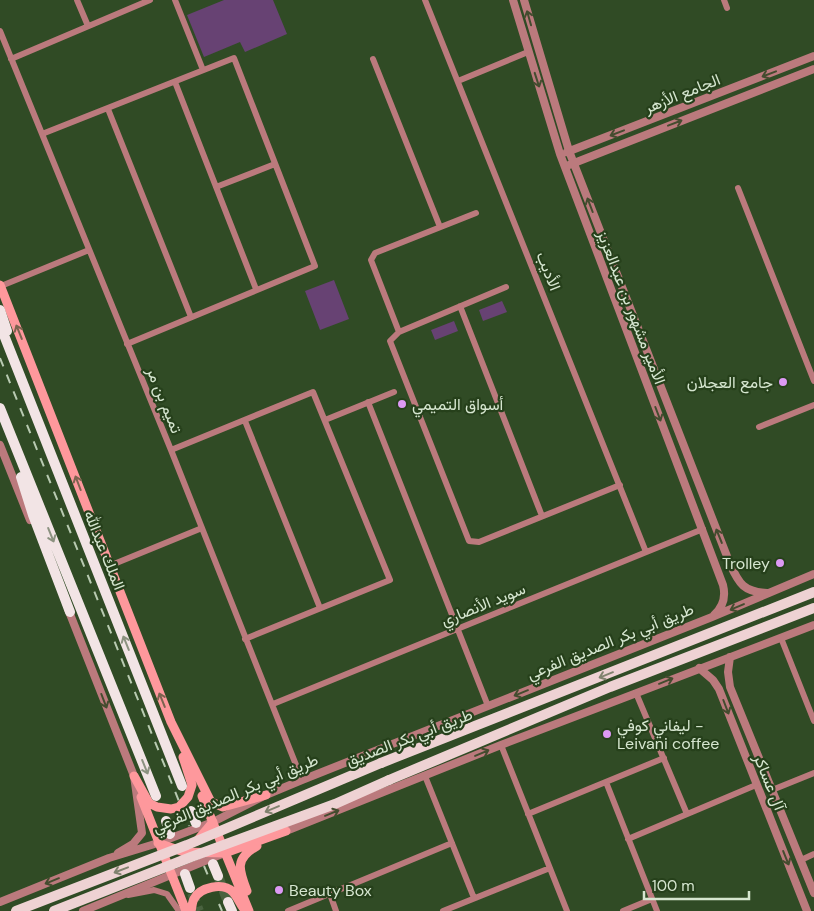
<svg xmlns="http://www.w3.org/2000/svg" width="814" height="911" viewBox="0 0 814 911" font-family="'DM Sans',Vazirmatn,sans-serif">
<rect width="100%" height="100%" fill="#304b25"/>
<path fill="#674273" d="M224 0H273L287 34 245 52 240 42 204 57 187 15Z
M334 280 349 319 320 330 305 291Z
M502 301 507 312 483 321 479 310Z
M454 321 458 331 435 340 431 330Z"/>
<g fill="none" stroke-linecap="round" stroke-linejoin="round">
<path stroke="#49623f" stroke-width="10" stroke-dasharray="10 5" stroke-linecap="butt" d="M218 876 228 902
M192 893 199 911"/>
<path stroke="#bb7a7d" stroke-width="6" d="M77 0 88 26
M175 0 203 70
M425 0 646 552
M724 0 727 8
M0 31 171 450 302 780
M11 59 150 0
M373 59 440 227
M458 81 528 52
M175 82 256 289
M108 109 191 317
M42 134 234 58 315 266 127 344
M216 187 275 164
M738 188 814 381
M1 286 89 250
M506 287 399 332 390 341 469 541 479 542 620 485
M460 306 542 516
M399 332 371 260 375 253 476 213
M368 402 488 706
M325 420 394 392
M245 421 320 608
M759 427 814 405
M171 450 313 392 390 580 245 639
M109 566 202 528
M781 638 814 721
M636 693 687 814
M273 704 703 529
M501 745 567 911
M425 776 474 898
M606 782 657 911
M772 790 814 773
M528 814 664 758
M628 839 756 785
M801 860 814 854
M330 894 336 911
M128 895 154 890 167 894 179 911
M288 911 452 843
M443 911 550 868
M623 911 652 899"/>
<path stroke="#bb7a7d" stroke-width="8" d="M513 0 560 154 723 585C726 597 723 607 714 615
M524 0 569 151 730 564C739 584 744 592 767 593
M567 152 814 56
M569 165 814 69
M0 445 30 520
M68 609 134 776 142 833 133 844 118 853
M730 657 728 672 730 687 814 893
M699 668 713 680 719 689 807 911
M286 831 501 745 814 625
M0 902 109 858 158 843 213 822 266 795 302 780 712 617 814 574
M83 911 222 854"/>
<path stroke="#fe989c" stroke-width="9" d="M0 285 171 722 211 802 223 807 266 795
M134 776 149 803 157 807 171 809 179 807 188 797 192 785 183 757
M202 796 249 911
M141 797 186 911
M197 841 213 822
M158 843 184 852 225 853 286 831
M247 891C239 870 234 859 257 846
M191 911C192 908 192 902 194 899 200 887 223 882 233 892 237 896 240 904 244 909"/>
<path stroke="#eed2d3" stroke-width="10" d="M381 763 814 592
M389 780 610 687 814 608"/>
<path stroke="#f2e4e5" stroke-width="10" d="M0 310 7 331
M0 325 182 786
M0 408 156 796
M21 477 33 515 70 612
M191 811 196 823
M166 821 170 834
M213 864 218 876
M185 874 190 888
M228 902 232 911"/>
<path stroke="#b8cab1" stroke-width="2" stroke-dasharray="9 9" stroke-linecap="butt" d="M0 358 189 826
M204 866 210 880
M219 904 222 911"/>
<path stroke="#eed2d3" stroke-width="10" d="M16 911 187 845 381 763
M54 911 191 857 335 804 389 780"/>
</g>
<defs><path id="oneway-shaft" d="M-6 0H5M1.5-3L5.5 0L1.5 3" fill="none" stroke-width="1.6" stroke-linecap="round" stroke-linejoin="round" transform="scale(1.25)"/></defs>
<g stroke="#444c2f">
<use href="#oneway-shaft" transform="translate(529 18) rotate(-106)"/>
<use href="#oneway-shaft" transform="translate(769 74) rotate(159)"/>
<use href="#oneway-shaft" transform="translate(537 80) rotate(72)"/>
<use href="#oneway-shaft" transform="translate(675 123) rotate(-21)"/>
<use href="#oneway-shaft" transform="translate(617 133) rotate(159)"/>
<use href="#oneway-shaft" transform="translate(590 205) rotate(-111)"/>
<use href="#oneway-shaft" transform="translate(658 414) rotate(69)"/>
<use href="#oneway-shaft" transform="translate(719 536) rotate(-112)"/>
<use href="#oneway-shaft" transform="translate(737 607) rotate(157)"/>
<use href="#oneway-shaft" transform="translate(666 681) rotate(-22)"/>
<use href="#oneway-shaft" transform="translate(521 693) rotate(158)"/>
<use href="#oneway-shaft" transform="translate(104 701) rotate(69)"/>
<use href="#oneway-shaft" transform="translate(726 707) rotate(69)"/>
<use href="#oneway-shaft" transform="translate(482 753) rotate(-23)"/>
<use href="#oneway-shaft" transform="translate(332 813) rotate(-22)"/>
<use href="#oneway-shaft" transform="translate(786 858) rotate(68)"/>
<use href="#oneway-shaft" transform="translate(52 881) rotate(158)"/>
</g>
<g stroke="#7c634f">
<use href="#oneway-shaft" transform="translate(19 332) rotate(-112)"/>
<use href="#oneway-shaft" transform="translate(78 483) rotate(-111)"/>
<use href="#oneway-shaft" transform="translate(162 700) rotate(-112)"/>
</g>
<g stroke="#8c9280">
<use href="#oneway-shaft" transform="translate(51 535) rotate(68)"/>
<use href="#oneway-shaft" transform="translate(126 643) rotate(-112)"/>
<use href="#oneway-shaft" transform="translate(145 767) rotate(68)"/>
</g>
<g stroke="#80826e">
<use href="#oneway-shaft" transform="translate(606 675) rotate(158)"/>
<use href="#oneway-shaft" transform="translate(272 809) rotate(157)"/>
<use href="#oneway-shaft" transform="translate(121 870) rotate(159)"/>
</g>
<g fill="#dd99f4" stroke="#26401b" stroke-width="2">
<circle cx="783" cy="382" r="5"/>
<circle cx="402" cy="404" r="5"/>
<circle cx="780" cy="563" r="5"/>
<circle cx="607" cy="734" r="5"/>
<circle cx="279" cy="890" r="5"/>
</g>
<g text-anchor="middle" stroke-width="4.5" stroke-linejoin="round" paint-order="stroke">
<g font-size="16" fill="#d6e6d0" stroke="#26401b">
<text transform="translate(682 93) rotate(-22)" y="6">الجامع الأزهر</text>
<text transform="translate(549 271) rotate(68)" y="6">الأديب</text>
<text transform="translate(632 307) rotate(69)" y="6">الأمير مشهور بن عبدالعزيز</text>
<text transform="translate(165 400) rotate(68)" y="6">تميم بن مر</text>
<text transform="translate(105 550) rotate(68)" y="6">الملك عبدالله</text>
<text transform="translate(483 604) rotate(-22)" y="6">سويد الأنصاري</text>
<text transform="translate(610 641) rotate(-22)" y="6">طريق أبي بكر الصديق الفرعي</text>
<text transform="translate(409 737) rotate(-21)" y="6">طريق أبي بكر الصديق</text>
<text transform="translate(770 782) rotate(68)" y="6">آل عساكر</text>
<text transform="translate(235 793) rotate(-23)" y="6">طريق أبي بكر الصديق الفرعي</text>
</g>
<g font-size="16" fill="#d6e6d0" stroke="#26401b" text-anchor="start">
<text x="773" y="388" text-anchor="end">جامع العجلان</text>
<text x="412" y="410">أسواق التميمي</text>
<text x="770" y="569" text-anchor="end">Trolley</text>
<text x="617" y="731">ليفاني كوفي -<tspan x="617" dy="18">Leivani coffee</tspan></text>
<text x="289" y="896">Beauty Box</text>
</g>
</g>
<path d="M644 891v8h105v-8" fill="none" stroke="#d6e6d0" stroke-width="2.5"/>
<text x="652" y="891" font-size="15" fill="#d6e6d0" stroke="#26401b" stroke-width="4" paint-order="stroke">100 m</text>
</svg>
